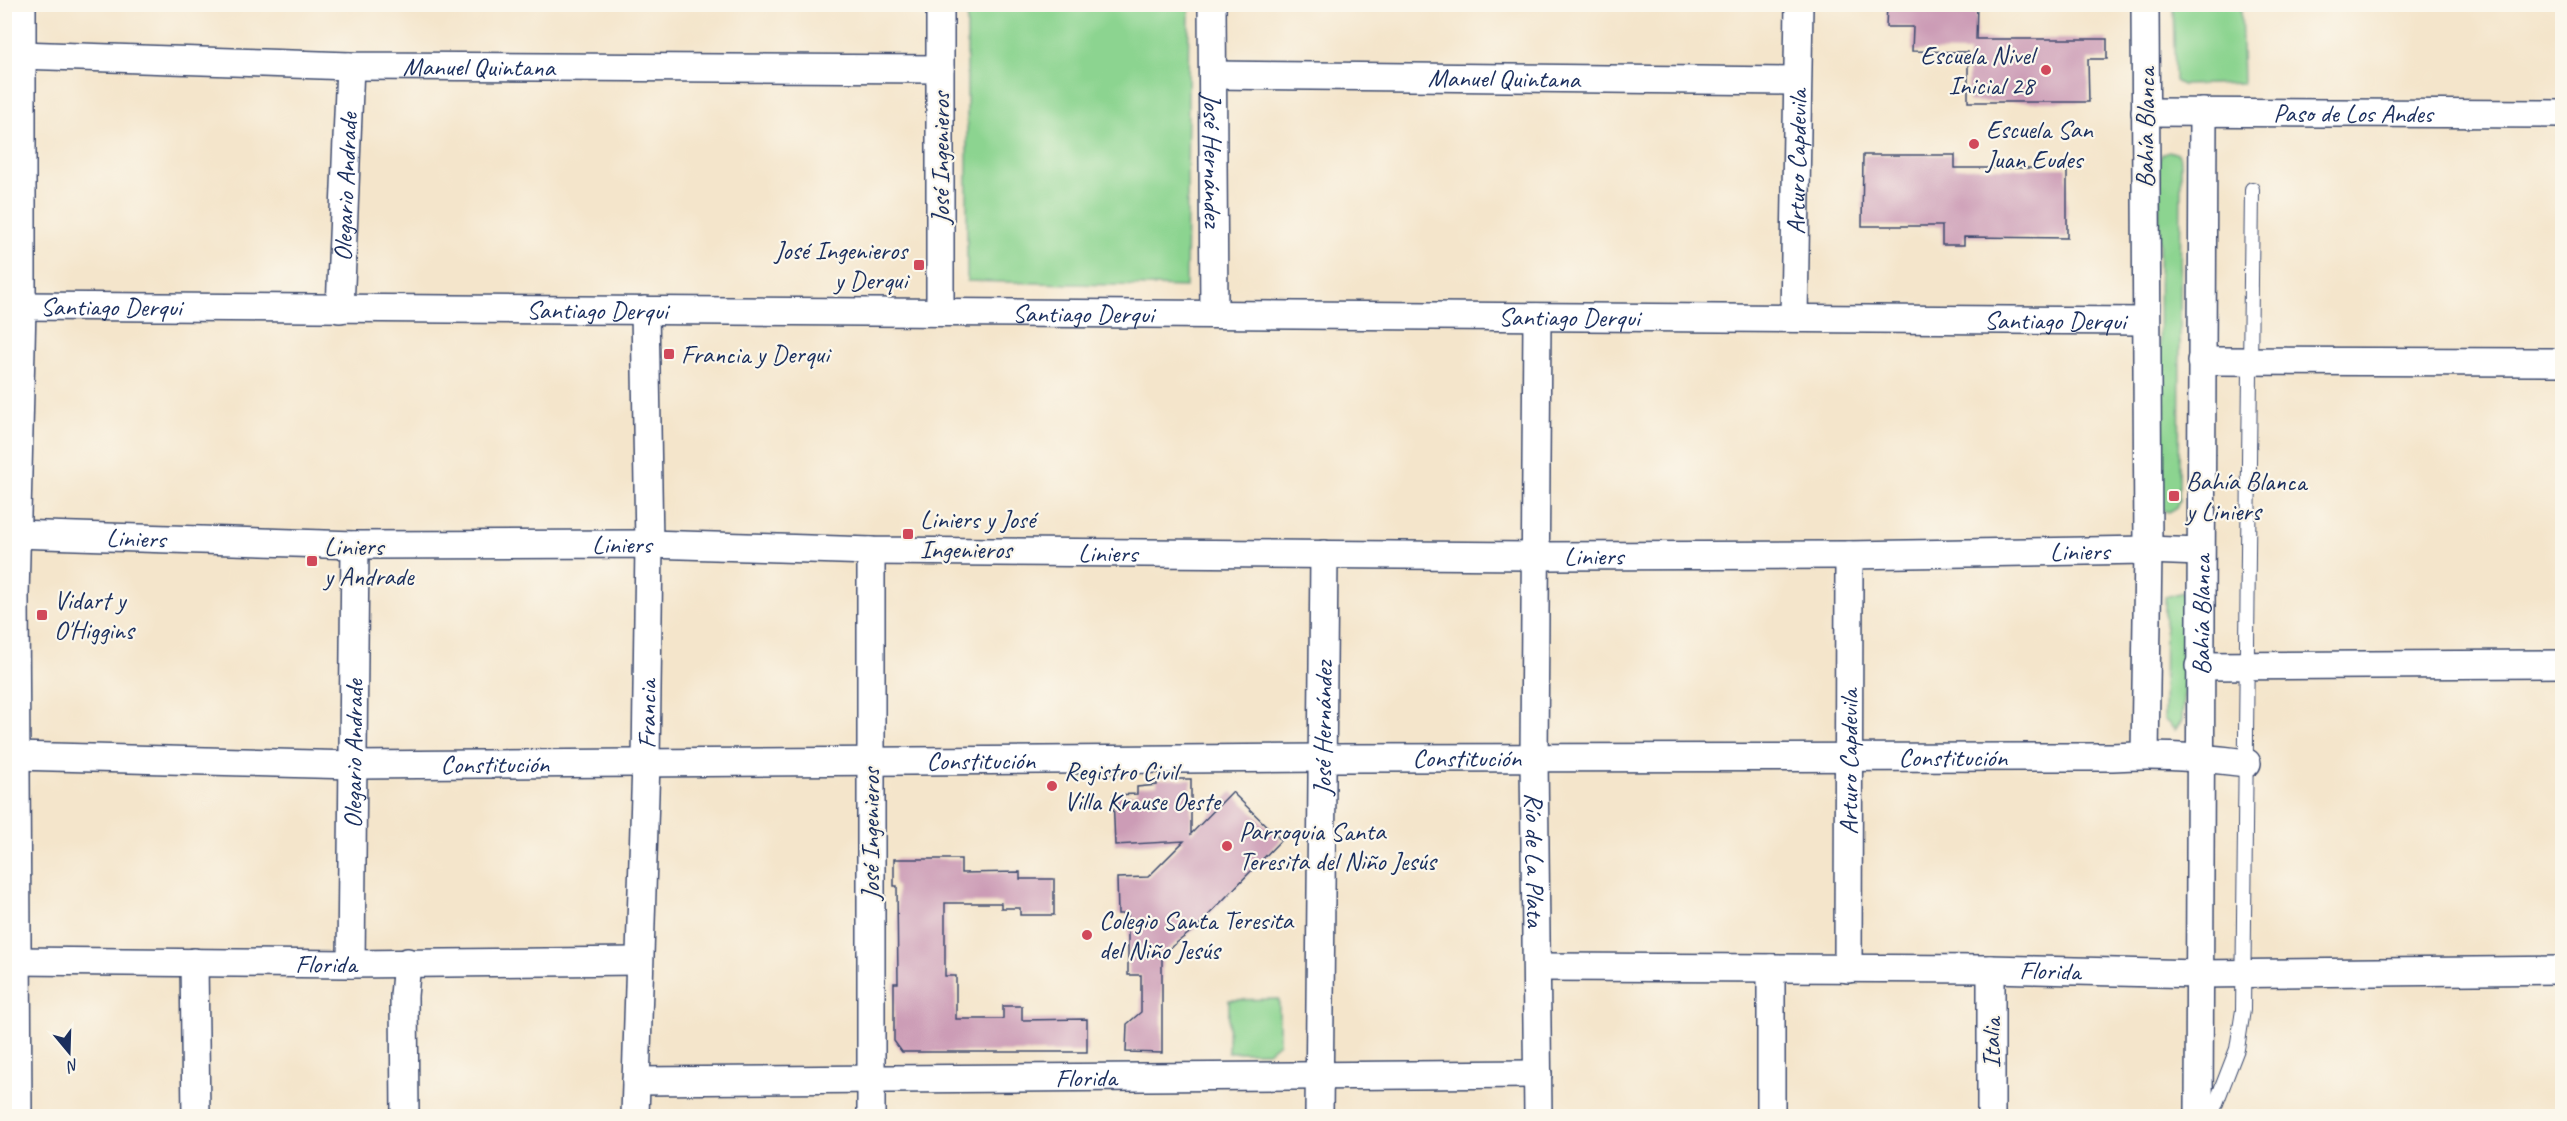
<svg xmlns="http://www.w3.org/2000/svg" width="2567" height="1121" viewBox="0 0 2567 1121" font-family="Caveat,sans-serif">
<rect width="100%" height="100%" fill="#fbf7ec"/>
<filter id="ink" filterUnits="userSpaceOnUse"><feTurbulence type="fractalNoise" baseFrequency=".0167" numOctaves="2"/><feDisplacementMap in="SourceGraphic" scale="12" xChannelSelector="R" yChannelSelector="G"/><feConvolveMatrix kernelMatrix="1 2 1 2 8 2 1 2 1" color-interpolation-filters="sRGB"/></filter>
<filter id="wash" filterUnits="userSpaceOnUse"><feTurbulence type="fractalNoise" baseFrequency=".008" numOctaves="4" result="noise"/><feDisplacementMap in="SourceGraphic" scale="24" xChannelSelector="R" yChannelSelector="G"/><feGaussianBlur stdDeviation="1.35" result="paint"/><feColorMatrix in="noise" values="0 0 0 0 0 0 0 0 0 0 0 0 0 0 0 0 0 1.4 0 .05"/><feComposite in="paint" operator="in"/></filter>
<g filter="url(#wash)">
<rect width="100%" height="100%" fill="#f4e5cb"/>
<path fill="#8cd490" stroke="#548277" stroke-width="1.5" d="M967 5H1189L1186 287 967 281Z
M2173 5H2241L2243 83 2182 85 2175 81Z
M2169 151 2178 154 2181 161 2179 500 2176 508 2169 512 2160 510 2159 161 2162 154Z
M2183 592 2187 637 2182 720 2175 730 2164 719 2165 597Z
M1279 999V1043L1268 1052H1228L1229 1000Z"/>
<g id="blocks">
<path fill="#cc9cb6" d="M1887 4H1977L1976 39H2107V59H2088L2089 102H1968V52L1912 51 1913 27H1886Z
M1863 155H1955V168H2067V238L1964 237V245H1942V226H1862Z
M1157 779H1191V834L1232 792 1281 840 1197 927 1162 954V1053L1126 1052 1127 1024 1141 1012V975H1128V914H1118L1117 878 1148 877 1184 841 1115 845 1113 795 1137 794V787L1157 785Z
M894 859H961V873L1020 872V879H1054V915H1020V908H1001V903H945V976H956V1019H1003V1006H1022V1020L1087 1019V1052H902L894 1041V983H898L897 886H894Z"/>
</g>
</g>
<g filter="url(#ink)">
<use href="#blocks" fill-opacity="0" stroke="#3c4a6e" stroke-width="1.5"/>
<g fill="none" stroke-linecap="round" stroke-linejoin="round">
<g stroke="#3c4a6e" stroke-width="16">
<path id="service" d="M2211 1116 2237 1049 2243 1010 2252 189"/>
</g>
<g stroke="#3c4a6e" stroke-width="30">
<g id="minor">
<path id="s1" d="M1212 4 1214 314"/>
<path id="s2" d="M19 55 350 66 940 69"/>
<path id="s3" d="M1213 75 1797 81"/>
<path id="s4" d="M2145 112 2562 114"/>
<path id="s5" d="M19 306 2146 321"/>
<path id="s6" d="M340 309 350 66"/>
<path d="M940 312V4"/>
<path id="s7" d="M1537 317 1534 758 1538 1116"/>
<path id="s8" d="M1794 318 1799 4"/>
<path d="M2201 361 2562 362"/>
<path id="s9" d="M14 534 355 545 649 544 871 551 1535 556 1849 555 2148 550 2200 552"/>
<path d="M2199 666 2562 664"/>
<path d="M2145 755 2148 550 2145 4"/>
<path id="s10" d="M15 756 353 765 1322 758 2112 757C2158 754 2202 757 2247 763"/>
<path id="s11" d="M14 961 351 964 638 961"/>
<path d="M194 962 196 1116"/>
<path id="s12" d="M351 964 355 545"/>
<path id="s13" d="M1537 967 1991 969 2198 974 2562 970"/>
<path d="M1771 968V1116"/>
<path id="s14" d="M1848 969 1849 555"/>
<path id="s15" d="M636 1081 1538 1074"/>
<path d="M405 1116 404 996 407 962"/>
<path id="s16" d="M635 1116 646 762 649 544 645 310"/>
<path d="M871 1116V551"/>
<path id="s17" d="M1319 1116 1324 554"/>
<path d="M1991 1116V969"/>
<path id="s18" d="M2199 1116 2203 112"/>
</g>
</g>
<g stroke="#3c4a6e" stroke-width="36">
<path id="tertiary" d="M15 1116 12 597 19 306V4"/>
</g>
<use href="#service" stroke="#fff" stroke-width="14"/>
<use href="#minor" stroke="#fff" stroke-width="27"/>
<use href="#tertiary" stroke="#fff" stroke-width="33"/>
</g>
</g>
<g fill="#d1495b" stroke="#fbf7ec" stroke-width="2">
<circle cx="2046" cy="70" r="6"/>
<circle cx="1974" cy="144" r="6"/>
<rect x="913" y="259" width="12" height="12" rx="3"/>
<rect x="663" y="348" width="12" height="12" rx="3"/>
<rect x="2168" y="490" width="12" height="12" rx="3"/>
<rect x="902" y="528" width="12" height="12" rx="3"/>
<rect x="306" y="555" width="12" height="12" rx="3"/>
<rect x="36" y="609" width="12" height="12" rx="3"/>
<circle cx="1052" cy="786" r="6"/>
<circle cx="1227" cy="846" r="6"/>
<circle cx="1087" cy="935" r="6"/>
</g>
<g text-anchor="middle" stroke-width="4.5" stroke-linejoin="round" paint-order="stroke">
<g font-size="26" fill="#1b2f5e" stroke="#fbf7ec" text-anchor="start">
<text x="2034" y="64" text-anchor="end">Escuela Nivel<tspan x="2034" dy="30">Inicial 28</tspan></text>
<text x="1986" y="138">Escuela San<tspan x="1986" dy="30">Juan Eudes</tspan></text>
<text x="907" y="259" text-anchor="end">José Ingenieros<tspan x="907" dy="30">y Derqui</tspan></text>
<text x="681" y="363">Francia y Derqui</text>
<text x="2186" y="490">Bahía Blanca<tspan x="2186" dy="30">y Liniers</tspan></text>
<text x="920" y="528">Liniers y José<tspan x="920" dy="30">Ingenieros</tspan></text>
<text x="324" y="555">Liniers<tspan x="324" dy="30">y Andrade</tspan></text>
<text x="54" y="609">Vidart y<tspan x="54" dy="30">O'Higgins</tspan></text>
<text x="1064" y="780">Registro Civil<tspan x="1064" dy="30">Villa Krause Oeste</tspan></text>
<text x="1239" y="840">Parroquia Santa<tspan x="1239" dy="30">Teresita del Niño Jesús</tspan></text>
<text x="1099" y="929">Colegio Santa Teresita<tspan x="1099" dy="30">del Niño Jesús</tspan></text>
</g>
<g font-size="26" fill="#1b2f5e" stroke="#fbf7ec">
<text dy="9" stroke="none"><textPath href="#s2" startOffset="460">Manuel Quintana</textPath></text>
<text dy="9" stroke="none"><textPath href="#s3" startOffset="291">Manuel Quintana</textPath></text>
<text dy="9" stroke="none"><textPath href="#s4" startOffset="208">Paso de Los Andes</textPath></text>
<text transform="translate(2145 128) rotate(-90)" y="9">Bahía Blanca</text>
<text transform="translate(940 158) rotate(-90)" y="9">José Ingenieros</text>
<text dy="9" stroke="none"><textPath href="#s1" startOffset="156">José Hernández</textPath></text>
<text dy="9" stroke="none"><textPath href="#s8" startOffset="156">Arturo Capdevila</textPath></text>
<text dy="9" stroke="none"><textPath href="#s6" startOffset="122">Olegario Andrade</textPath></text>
<text dy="9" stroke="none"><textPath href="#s5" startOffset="92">Santiago Derqui</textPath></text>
<text dy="9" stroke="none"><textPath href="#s5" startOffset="578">Santiago Derqui</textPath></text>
<text dy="9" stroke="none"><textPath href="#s5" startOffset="1064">Santiago Derqui</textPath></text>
<text dy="9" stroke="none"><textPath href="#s5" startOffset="1550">Santiago Derqui</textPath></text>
<text dy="9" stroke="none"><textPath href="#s5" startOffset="2036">Santiago Derqui</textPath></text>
<text dy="9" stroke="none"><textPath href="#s9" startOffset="122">Liniers</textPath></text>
<text dy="9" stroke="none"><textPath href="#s9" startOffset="608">Liniers</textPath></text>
<text dy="9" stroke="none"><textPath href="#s9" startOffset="2066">Liniers</textPath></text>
<text dy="9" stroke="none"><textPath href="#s9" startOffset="1094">Liniers</textPath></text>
<text dy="9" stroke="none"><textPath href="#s9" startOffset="1580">Liniers</textPath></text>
<text dy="9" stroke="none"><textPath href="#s18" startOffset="501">Bahía Blanca</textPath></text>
<text dy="9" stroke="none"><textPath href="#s16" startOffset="402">Francia</textPath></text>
<text dy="9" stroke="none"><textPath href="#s17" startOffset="388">José Hernández</textPath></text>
<text dy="9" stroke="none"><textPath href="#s12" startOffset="210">Olegario Andrade</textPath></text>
<text dy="9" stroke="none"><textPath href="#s10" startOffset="1938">Constitución</textPath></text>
<text dy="9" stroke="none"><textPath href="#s10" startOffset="1452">Constitución</textPath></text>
<text dy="9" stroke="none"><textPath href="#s10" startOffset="966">Constitución</textPath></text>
<text dy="9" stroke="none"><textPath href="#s14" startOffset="207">Arturo Capdevila</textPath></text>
<text dy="9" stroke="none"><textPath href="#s10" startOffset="480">Constitución</textPath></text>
<text transform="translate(870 834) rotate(-90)" y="9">José Ingenieros</text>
<text dy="9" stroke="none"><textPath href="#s7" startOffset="543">Río de La Plata</textPath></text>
<text dy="9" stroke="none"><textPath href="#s11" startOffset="312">Florida</textPath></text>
<text dy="9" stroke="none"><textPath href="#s13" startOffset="513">Florida</textPath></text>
<text transform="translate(1991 1043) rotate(-90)" y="9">Italia</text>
<text dy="9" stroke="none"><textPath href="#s15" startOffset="450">Florida</textPath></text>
</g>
</g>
<rect width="2567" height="1121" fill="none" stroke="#fbf7ec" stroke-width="24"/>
<g transform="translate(69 1052) rotate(161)" stroke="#fbf7ec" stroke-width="4.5" paint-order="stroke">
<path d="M0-4.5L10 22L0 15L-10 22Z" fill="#1b2f5e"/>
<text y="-9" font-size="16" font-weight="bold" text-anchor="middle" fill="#1b2f5e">N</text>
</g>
</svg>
